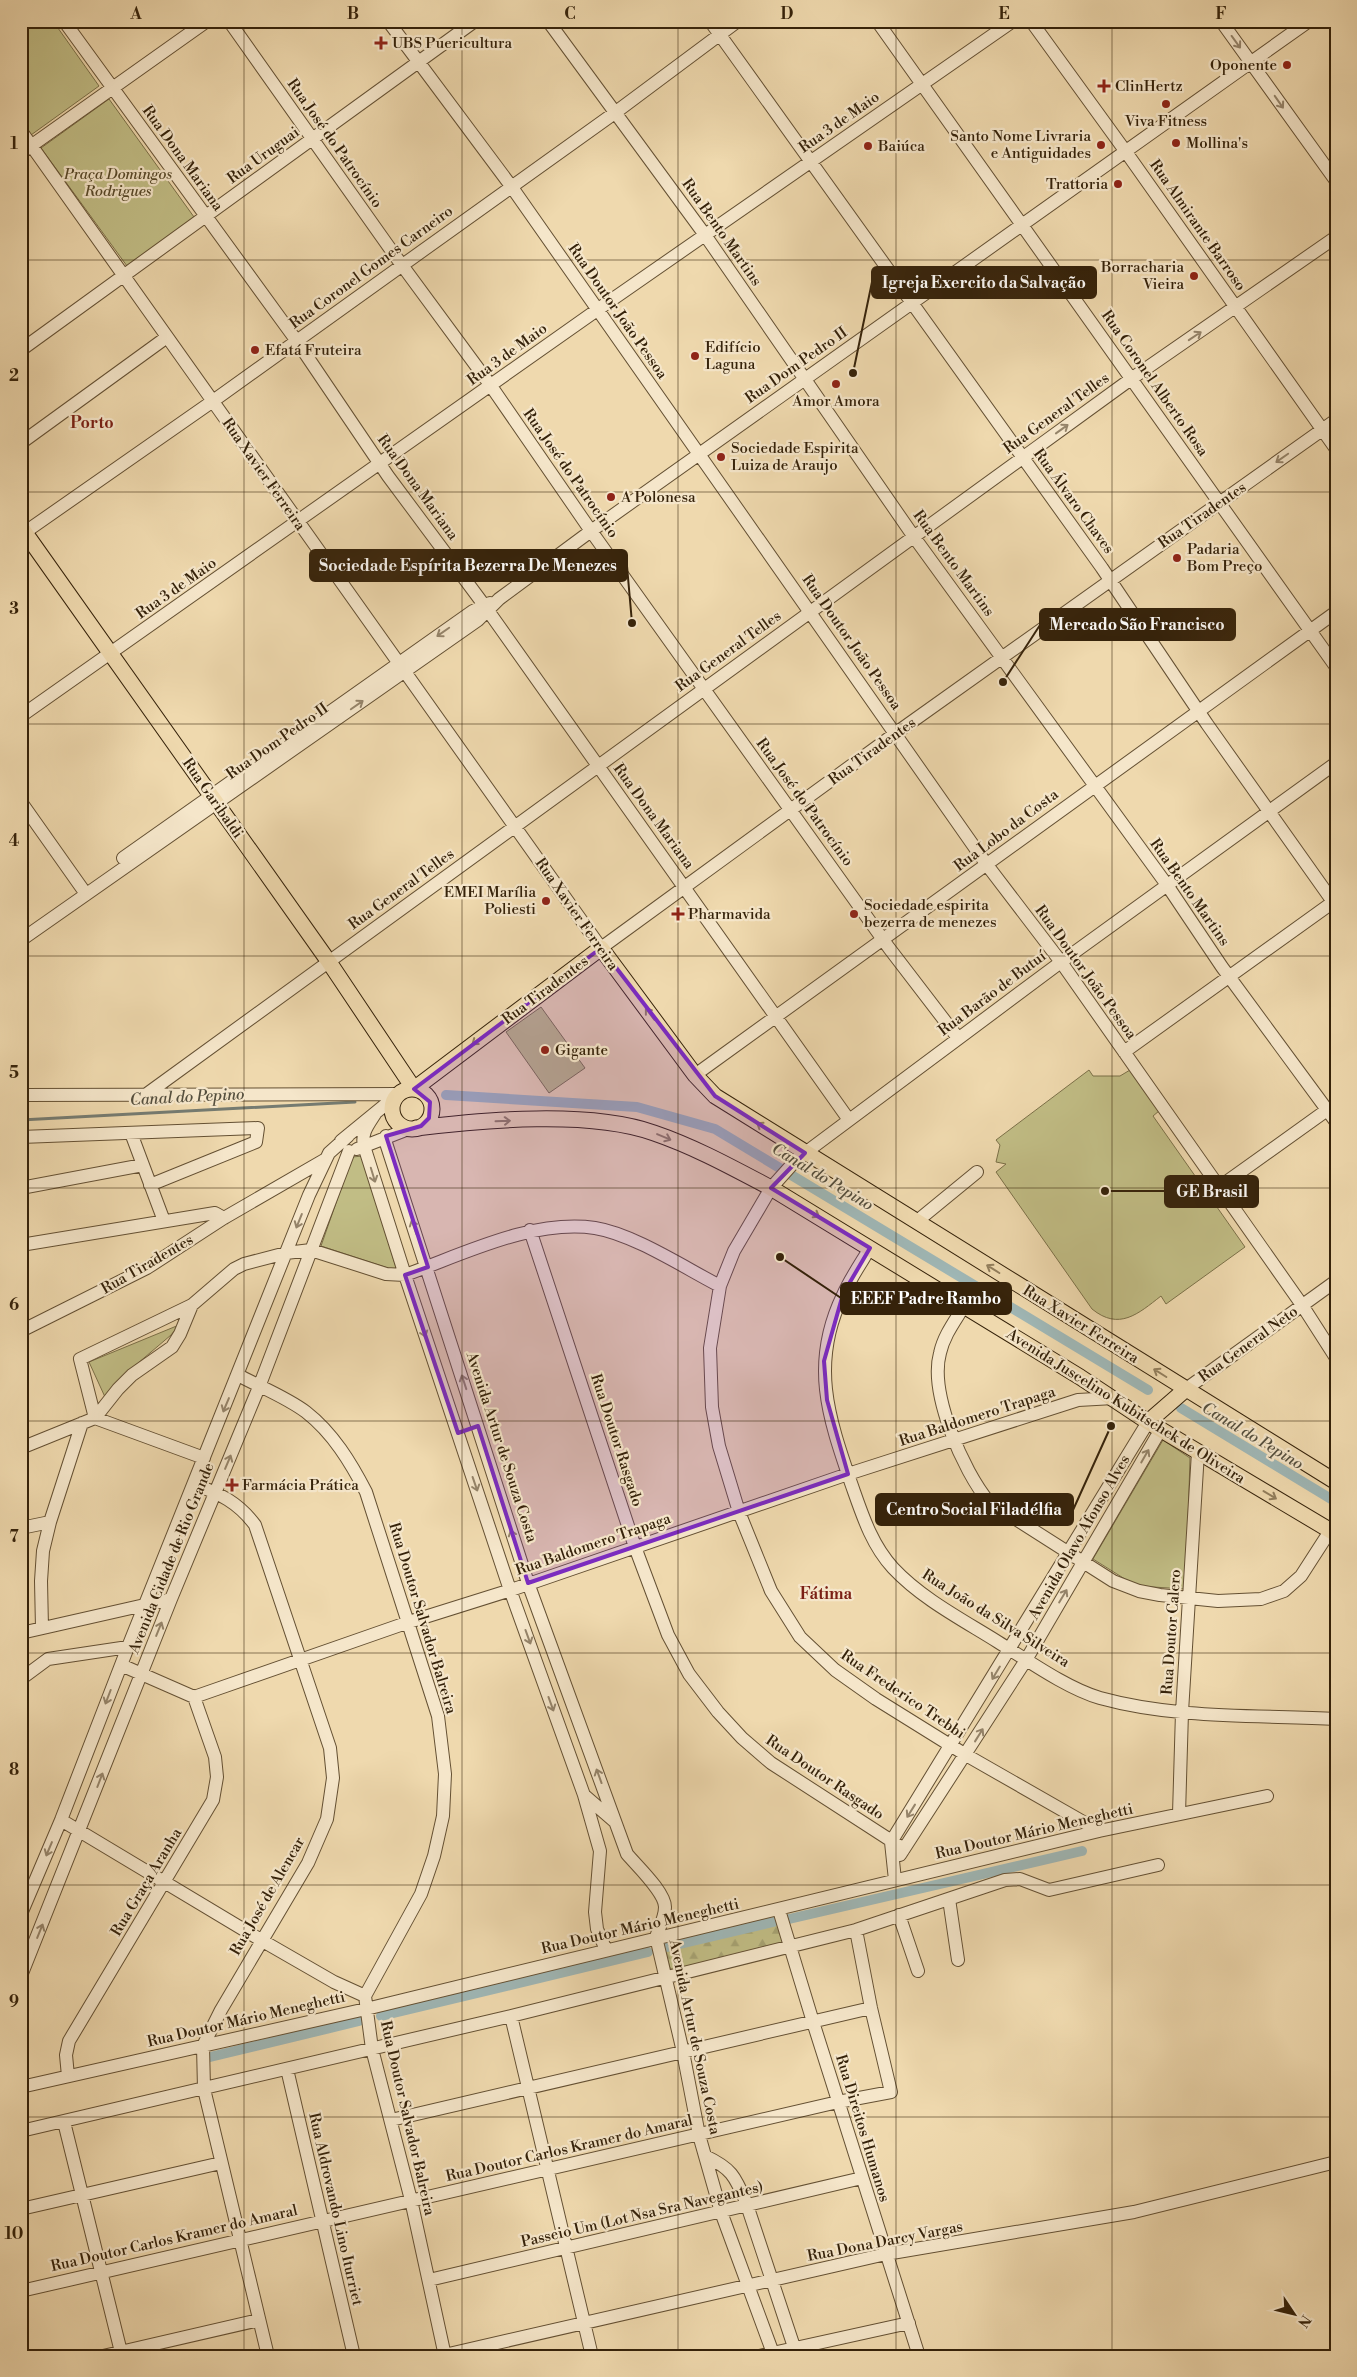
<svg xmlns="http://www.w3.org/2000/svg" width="1357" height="2377" viewBox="0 0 1357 2377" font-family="'Libre Bodoni',serif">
<defs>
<pattern id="forest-firs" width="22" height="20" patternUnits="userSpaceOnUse" patternTransform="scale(1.25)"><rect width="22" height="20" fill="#c1bd85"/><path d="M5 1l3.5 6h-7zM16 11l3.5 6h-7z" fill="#a6a272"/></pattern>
</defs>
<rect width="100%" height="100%" fill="#efd9ae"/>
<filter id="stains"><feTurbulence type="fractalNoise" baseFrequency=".004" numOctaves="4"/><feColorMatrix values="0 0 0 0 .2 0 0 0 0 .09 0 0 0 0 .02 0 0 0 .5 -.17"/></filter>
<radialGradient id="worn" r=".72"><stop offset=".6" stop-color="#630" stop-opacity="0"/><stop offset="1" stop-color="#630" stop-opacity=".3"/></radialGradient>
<path fill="url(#forest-firs)" stroke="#7b7048" d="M773 1915 775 1916 784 1942 673 1970 670 1968 664 1947 666 1942Z"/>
<path fill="#c1bd85" stroke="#7b7048" d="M21 21H53L99 86 31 135 21 122Z
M109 99 194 217 127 266 41 148Z
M541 1007 585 1068 549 1093 506 1032Z
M1089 1070 1093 1076H1120L1130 1070 1159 1111 1153 1116 1245 1247 1166 1304 1161 1296C1138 1314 1119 1331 1092 1309L996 1172 1006 1164 996 1162 1000 1145 996 1140Z
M363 1156 397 1271 321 1246 352 1157Z
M179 1325 171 1335 124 1375 105 1397 89 1362Z
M1163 1440 1190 1458 1186 1589 1136 1586 1093 1559Z"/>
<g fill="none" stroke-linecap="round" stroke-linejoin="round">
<path stroke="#757b71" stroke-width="3" d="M21 1120 355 1102"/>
<path stroke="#9fb7b6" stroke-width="10" d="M446 1095 637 1107 715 1129 1148 1390
M1181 1408 1336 1502
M789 1919 1082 1851
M667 1947 773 1922
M381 2016 648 1952
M210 2057 359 2021"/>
<g stroke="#645033" stroke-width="14">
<path id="minor" d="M64 21 296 340 388 476 484 605 849 1120
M229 21 396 257 491 386 591 531 889 948 958 1038
M388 21 511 186 987 865 1061 962 1302 1305 1336 1358
M548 21 705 235 914 537 1167 885 1222 967 1336 1122
M710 21 1102 568 1207 724 1336 906
M877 21 1336 667
M1031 21 1126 152 1336 449
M1221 21 1336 181
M21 131 601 948 896 733 1336 420
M21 153 207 21
M21 350 475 21
M21 443 167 337
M21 535 213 401 616 112 738 21
M21 716 597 310 1013 21
M21 802 86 894
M123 858 473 611 490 603
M21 940 478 620 499 599 591 531 1309 21
M1124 1052 1336 900
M695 1075 1336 612
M21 1095 399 1094
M144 1096 1131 379 1336 237
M375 1114C368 1125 361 1133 364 1146L405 1275 508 1584 584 1795 600 1851 595 1912 597 1929 606 1950
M131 1133 164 1221
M386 1136V1143L528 1583 627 1854C637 1866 665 1892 665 1907 665 1918 659 1928 656 1937L683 2052 699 2135 721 2212 774 2356
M21 1137 258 1128 256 1142 150 1185
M341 1141 396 1096
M357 1149 411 1128
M21 1188 143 1165
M1218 1188 1327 1110
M916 1222 977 1172
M530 1230 635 1547 668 1635 689 1674 718 1712 742 1738 771 1763 904 1849
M21 1245 215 1213 224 1218
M870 1248C861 1263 850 1279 843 1295 810 1363 828 1416 851 1483 862 1514 871 1544 893 1568 922 1599 963 1620 998 1642 1027 1660 1068 1689 1100 1698 1176 1719 1258 1715 1336 1719
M964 1306C955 1321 944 1335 940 1353 929 1393 963 1471 989 1502L1113 1581 1139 1591 1160 1595 1218 1601 1261 1599 1284 1591 1301 1576 1330 1531
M21 1331 147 1268 224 1218 326 1159
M238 1375C260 1387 286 1397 306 1412 333 1433 351 1463 366 1492L438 1716 445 1774 443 1816 434 1856 421 1894 365 1996 372 2049 411 2200 445 2356
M1186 1389 1336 1281
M95 1418 80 1359 192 1305 234 1269 244 1264 286 1253 311 1250 386 1274 405 1275C464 1254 532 1219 595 1228 633 1234 685 1268 720 1286
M95 1418 204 1458
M21 1448 95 1418 118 1389 132 1375 172 1347 180 1334 192 1305
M194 1484C220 1494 238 1502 255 1525L330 1748 333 1778 327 1819 308 1863 221 2010 203 2046 204 2089 268 2356
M21 1528 50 1522
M42 1628 41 1581 43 1551 50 1522 82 1423
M21 1633 171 1599
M121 1665 194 1697 409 1622 511 1590 848 1474 1078 1400 1114 1398
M21 1679 48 1659 128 1647
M584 1795 614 1821
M1179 1814 1182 1712 1198 1452
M61 1820 261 1940 334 1982 365 1996
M1099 1831 966 1755 876 1699 835 1670 800 1637 771 1591 739 1512 719 1446 712 1407 710 1348 720 1286 734 1251 771 1188 797 1159 1061 962 1336 763
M900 1855 1026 1660 1161 1429
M895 1880 891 1842 1148 1422
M949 1899 958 1960
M779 1910 813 2022 919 2356
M21 1914 61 1820 128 1647 309 1195 329 1153 348 1136
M899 1915 918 1971
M21 1976 171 1599 259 1387 349 1151
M511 2016 592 2356
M287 2069 354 2356
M68 2076 66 2055 69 2041 213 1800 217 1777 215 1757 194 1697
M21 2087 366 2009 1099 1831 1267 1796
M391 2120 871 2008
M64 2122 122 2356
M21 2131 511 2016 856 1930 1005 1880 1020 1879 1049 1890 1158 1865
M705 2156C731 2168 735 2176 746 2202L797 2356
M21 2209 221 2163
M429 2280 862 2178
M21 2291 838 2102 891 2092 871 2008 856 1930
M103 2356 259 2320
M440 2356 886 2254 1134 2212 1336 2162
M759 2356 909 2323"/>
</g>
<g stroke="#35220a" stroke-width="17">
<path id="major" d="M21 527 329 962 414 1089
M414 1089 601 948 695 1075 715 1096 1336 1482
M392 1109a20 20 0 1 1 40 0a20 20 0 1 1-40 0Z
M416 1128C485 1120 589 1110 654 1133 695 1147 733 1168 771 1188L1080 1377 1148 1422 1336 1534
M1148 1422 1186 1389"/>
</g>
<use href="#minor" stroke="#f5e6ca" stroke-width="12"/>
<use href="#major" stroke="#efd9ae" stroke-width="15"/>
</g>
<defs><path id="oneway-shaft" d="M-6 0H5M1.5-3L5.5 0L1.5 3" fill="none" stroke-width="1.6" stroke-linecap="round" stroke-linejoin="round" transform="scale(1.25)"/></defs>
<g stroke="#95846a">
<use href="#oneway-shaft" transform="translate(1236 42) rotate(54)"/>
<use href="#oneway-shaft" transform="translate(1279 102) rotate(55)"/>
<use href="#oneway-shaft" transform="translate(1195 336) rotate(-34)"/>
<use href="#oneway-shaft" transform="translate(1062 429) rotate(-36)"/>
<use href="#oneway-shaft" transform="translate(1282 458) rotate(145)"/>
<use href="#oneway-shaft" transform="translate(443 632) rotate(145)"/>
<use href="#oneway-shaft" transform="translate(357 705) rotate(-35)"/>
<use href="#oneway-shaft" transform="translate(373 1175) rotate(73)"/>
<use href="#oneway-shaft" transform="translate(299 1221) rotate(112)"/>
<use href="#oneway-shaft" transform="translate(414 1227) rotate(-109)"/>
<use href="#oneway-shaft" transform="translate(423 1330) rotate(71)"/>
<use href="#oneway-shaft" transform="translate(464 1382) rotate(-108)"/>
<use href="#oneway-shaft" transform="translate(226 1405) rotate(113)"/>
<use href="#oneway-shaft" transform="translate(1145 1456) rotate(-60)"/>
<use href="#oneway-shaft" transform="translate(228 1462) rotate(-67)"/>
<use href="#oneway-shaft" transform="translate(475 1484) rotate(71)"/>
<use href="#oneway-shaft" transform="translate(513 1537) rotate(-108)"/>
<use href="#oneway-shaft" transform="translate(1063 1596) rotate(-59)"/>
<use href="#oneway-shaft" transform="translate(159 1629) rotate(-68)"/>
<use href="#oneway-shaft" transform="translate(528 1637) rotate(70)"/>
<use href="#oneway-shaft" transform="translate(996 1673) rotate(121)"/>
<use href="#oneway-shaft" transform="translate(108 1697) rotate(111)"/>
<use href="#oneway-shaft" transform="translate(551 1704) rotate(70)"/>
<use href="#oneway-shaft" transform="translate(979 1735) rotate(-58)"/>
<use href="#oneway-shaft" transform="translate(599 1776) rotate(-110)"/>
<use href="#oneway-shaft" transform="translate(100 1780) rotate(-69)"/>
<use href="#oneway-shaft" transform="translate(911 1811) rotate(122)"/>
<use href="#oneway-shaft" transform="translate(49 1849) rotate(113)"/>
<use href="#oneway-shaft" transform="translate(40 1931) rotate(-68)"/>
</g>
<g stroke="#927e5c">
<use href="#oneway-shaft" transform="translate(650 1014) rotate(-127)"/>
<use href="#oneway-shaft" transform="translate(478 1040) rotate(143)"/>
<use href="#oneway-shaft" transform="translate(503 1121) rotate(-2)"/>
<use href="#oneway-shaft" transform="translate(763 1127) rotate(-147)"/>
<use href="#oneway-shaft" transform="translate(664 1137) rotate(23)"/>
<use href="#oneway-shaft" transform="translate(813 1213) rotate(31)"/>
<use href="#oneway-shaft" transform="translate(993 1269) rotate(-148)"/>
<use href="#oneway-shaft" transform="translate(1160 1373) rotate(-148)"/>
<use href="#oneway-shaft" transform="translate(1270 1495) rotate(31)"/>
</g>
<path fill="#7b2cbf" fill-opacity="0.2" stroke="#7b2cbf" stroke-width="4" stroke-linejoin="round" d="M601 948 715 1096 805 1153 771 1188 870 1248 843 1294 824 1361 827 1400 848 1474 528 1583 478 1426 458 1433 405 1275 428 1267 386 1136 421 1126 429 1118 430 1102 414 1089Z"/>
<path fill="none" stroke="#35220a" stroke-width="1" stroke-opacity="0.55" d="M244 21V2356M462 21V2356M678 21V2356M896 21V2356M1112 21V2356M21 260H1336M21 492H1336M21 724H1336M21 956H1336M21 1188H1336M21 1421H1336M21 1653H1336M21 1885H1336M21 2117H1336"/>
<g fill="#8f2418" stroke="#f5e6ca" stroke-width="2">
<path d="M378.5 35.5h5v5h5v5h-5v5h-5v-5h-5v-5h5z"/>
<circle cx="1287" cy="65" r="5"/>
<path d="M1101.5 78.5h5v5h5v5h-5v5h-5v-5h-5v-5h5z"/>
<circle cx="1166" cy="104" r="5"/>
<circle cx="1176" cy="143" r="5"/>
<circle cx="1101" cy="145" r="5"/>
<circle cx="868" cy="146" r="5"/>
<circle cx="1118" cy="184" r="5"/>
<circle cx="1194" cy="276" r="5"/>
<circle cx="255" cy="350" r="5"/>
<circle cx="695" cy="356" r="5"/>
<circle cx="836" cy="384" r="5"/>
<circle cx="721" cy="457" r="5"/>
<circle cx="611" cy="497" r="5"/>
<circle cx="1177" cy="558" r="5"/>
<circle cx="546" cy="901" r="5"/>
<path d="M675.5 906.5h5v5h5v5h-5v5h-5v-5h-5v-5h5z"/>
<circle cx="854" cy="914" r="5"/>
<circle cx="545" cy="1050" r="5"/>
<path d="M229.5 1477.5h5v5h5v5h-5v5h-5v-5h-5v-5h5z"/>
</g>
<g text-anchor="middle" stroke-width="4.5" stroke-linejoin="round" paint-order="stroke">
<g font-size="15" fill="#35220a" stroke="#f5e6ca" text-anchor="start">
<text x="392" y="48">UBS Puericultura</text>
<text x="1277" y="70" text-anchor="end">Oponente</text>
<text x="1115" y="91">ClinHertz</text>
<text x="1166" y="126" text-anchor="middle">Viva Fitness</text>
<text x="1091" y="141" text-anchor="end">Santo Nome Livraria<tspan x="1091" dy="17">e Antiguidades</tspan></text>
<text x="1186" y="148">Mollina's</text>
<text x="878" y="151">Baiúca</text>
<text x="1108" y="189" text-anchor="end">Trattoria</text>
<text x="1184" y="272" text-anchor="end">Borracharia<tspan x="1184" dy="17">Vieira</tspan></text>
<text x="705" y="352">Edifício<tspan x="705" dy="17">Laguna</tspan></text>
<text x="265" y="355">Efatá Fruteira</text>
<text x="836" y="406" text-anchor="middle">Amor Amora</text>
<text x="731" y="453">Sociedade Espirita<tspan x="731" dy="17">Luiza de Araujo</tspan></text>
<text x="621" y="502">A Polonesa</text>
<text x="1187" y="554">Padaria<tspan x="1187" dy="17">Bom Preço</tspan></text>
<text x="536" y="897" text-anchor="end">EMEI Marília<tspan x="536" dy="17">Poliesti</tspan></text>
<text x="864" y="910">Sociedade espirita<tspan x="864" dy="17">bezerra de menezes</tspan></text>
<text x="688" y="919">Pharmavida</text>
<text x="555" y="1055">Gigante</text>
<text x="242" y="1490">Farmácia Prática</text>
</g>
<g font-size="15" fill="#35220a" stroke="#f5e6ca">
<text transform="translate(839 122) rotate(-35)" y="5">Rua 3 de Maio</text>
<text transform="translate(335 143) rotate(55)" y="5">Rua José do Patrocínio</text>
<text transform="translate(263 155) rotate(-36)" y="5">Rua Uruguai</text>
<text transform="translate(183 158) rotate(54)" y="5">Rua Dona Mariana</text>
<text transform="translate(1198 225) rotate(55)" y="5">Rua Almirante Barroso</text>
<text transform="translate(722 232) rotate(55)" y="5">Rua Bento Martins</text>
<text transform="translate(371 267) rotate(-36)" y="5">Rua Coronel Gomes Carneiro</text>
<text transform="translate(618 311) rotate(55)" y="5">Rua Doutor João Pessoa</text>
<text transform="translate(507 354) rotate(-36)" y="5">Rua 3 de Maio</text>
<text transform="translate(796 365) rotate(-35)" y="5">Rua Dom Pedro II</text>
<text transform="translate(1155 383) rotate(55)" y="5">Rua Coronel Alberto Rosa</text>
<text transform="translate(1056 413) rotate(-36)" y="5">Rua General Telles</text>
<text transform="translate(571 473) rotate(55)" y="5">Rua José do Patrocínio</text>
<text transform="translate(264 474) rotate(55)" y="5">Rua Xavier Ferreira</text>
<text transform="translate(418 487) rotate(54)" y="5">Rua Dona Mariana</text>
<text transform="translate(1074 501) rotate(54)" y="5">Rua Álvaro Chaves</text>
<text transform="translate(1202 515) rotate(-35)" y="5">Rua Tiradentes</text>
<text transform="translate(954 563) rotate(54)" y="5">Rua Bento Martins</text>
<text transform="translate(176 588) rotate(-35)" y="5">Rua 3 de Maio</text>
<text transform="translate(852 642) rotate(55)" y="5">Rua Doutor João Pessoa</text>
<text transform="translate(728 651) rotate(-36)" y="5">Rua General Telles</text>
<text transform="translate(277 741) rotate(-35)" y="5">Rua Dom Pedro II</text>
<text transform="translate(872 751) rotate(-36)" y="5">Rua Tiradentes</text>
<text transform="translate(213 798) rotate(55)" y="5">Rua Garibaldi</text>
<text transform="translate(805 802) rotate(54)" y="5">Rua José do Patrocínio</text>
<text transform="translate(654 816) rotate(54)" y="5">Rua Dona Mariana</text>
<text transform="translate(1006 830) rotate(-37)" y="5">Rua Lobo da Costa</text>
<text transform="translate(401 889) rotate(-36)" y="5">Rua General Telles</text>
<text transform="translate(1190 892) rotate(55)" y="5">Rua Bento Martins</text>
<text transform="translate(577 914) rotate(55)" y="5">Rua Xavier Ferreira</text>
<text transform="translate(1086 972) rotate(54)" y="5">Rua Doutor João Pessoa</text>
<text transform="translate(545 990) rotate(-37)" y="5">Rua Tiradentes</text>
<text transform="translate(992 993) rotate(-37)" y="5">Rua Barão de Butuí</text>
<text transform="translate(147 1264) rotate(-30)" y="5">Rua Tiradentes</text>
<text transform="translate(1081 1324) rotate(32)" y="5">Rua Xavier Ferreira</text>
<text transform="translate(1248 1344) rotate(-36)" y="5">Rua General Neto</text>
<text transform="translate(1126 1406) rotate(32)" y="5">Avenida Juscelino Kubitschek de Oliveira</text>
<text transform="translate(977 1416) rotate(-18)" y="5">Rua Baldomero Trapaga</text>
<text transform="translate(617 1440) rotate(72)" y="5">Rua Doutor Rasgado</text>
<text transform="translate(502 1447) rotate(72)" y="5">Avenida Artur de Souza Costa</text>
<text transform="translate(1079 1537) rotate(-60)" y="5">Avenida Olavo Afonso Alves</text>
<text transform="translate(593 1544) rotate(-19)" y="5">Rua Baldomero Trapaga</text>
<text transform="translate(171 1558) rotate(-68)" y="5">Avenida Cidade de Rio Grande</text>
<text transform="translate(423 1618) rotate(73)" y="5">Rua Doutor Salvador Balreira</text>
<text transform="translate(996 1618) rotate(32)" y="5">Rua João da Silva Silveira</text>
<text transform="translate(1171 1632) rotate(-86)" y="5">Rua Doutor Calero</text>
<text transform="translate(903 1694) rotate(34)" y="5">Rua Frederico Trebbi</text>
<text transform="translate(825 1777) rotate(34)" y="5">Rua Doutor Rasgado</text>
<text transform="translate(1034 1831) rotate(-13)" y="5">Rua Doutor Mário Meneghetti</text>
<text transform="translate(146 1882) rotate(-59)" y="5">Rua Graça Aranha</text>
<text transform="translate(267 1896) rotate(-60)" y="5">Rua José de Alencar</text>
<text transform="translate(640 1926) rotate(-13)" y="5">Rua Doutor Mário Meneghetti</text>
<text transform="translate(246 2019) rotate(-13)" y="5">Rua Doutor Mário Meneghetti</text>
<text transform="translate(695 2037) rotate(78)" y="5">Avenida Artur de Souza Costa</text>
<text transform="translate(408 2118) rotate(77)" y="5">Rua Doutor Salvador Balreira</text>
<text transform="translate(863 2128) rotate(73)" y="5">Rua Direitos Humanos</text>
<text transform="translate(569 2148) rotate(-13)" y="5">Rua Doutor Carlos Kramer do Amaral</text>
<text transform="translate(336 2209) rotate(77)" y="5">Rua Aldrovando Lino Iturriet</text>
<text transform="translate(642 2214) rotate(-13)" y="5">Passeio Um (Lot Nsa Sra Navegantes)</text>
<text transform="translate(174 2238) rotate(-13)" y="5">Rua Doutor Carlos Kramer do Amaral</text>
<text transform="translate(885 2241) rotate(-11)" y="5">Rua Dona Darcy Vargas</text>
</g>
<g font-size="15" font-style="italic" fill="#584929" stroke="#f5e6ca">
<text x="118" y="179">Praça Domingos<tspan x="118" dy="17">Rodrigues</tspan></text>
</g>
<g font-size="16" font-weight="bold" fill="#7a1f14" stroke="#f5e6ca">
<text x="92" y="428">Porto</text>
<text x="826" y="1599">Fátima</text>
</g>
<g font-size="16" font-style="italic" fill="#554f3e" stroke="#f5e6ca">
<text transform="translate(187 1096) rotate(-3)" y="6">Canal do Pepino</text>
<text transform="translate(823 1176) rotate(31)" y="6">Canal do Pepino</text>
<text transform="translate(1253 1435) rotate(31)" y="6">Canal do Pepino</text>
</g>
</g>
<path fill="none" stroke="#35220a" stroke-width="2" d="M853 373L872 282M632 623L627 566M1003 682L1040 625M1105 1191L1165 1191M780 1257L841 1298M1111 1426L1073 1510"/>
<g fill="#35220a" stroke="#f5e6ca" stroke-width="2">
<circle cx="853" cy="373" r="5"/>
<circle cx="632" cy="623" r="5"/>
<circle cx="1003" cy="682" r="5"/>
<circle cx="1105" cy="1191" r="5"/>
<circle cx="780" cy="1257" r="5"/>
<circle cx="1111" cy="1426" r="5"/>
</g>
<g fill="#35220a" stroke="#35220a" stroke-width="2">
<rect x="872" y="267" width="224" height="31" rx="5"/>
<rect x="310" y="550" width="317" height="31" rx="5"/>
<rect x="1040" y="609" width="195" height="31" rx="5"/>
<rect x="1165" y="1176" width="93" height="31" rx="5"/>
<rect x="841" y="1283" width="170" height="31" rx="5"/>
<rect x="876" y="1494" width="197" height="31" rx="5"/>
</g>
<g font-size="16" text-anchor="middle" font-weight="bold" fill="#fff">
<text x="984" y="288">Igreja Exercito da Salvação</text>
<text x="468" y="571">Sociedade Espírita Bezerra De Menezes</text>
<text x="1137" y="630">Mercado São Francisco</text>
<text x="1212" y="1197">GE Brasil</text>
<text x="926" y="1304">EEEF Padre Rambo</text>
<text x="974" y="1515">Centro Social Filadélfia</text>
</g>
<rect width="1357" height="2377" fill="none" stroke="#efd9ae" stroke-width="55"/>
<g transform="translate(1294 2314) rotate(125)" stroke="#f5e6ca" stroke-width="4" paint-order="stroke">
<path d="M0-4L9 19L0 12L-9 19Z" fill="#35220a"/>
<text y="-8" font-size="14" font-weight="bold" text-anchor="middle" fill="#35220a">N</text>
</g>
<rect x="28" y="28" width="1302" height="2322" fill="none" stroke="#35220a" stroke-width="2"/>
<g font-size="16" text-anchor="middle" font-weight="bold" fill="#35220a">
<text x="136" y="19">A</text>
<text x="353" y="19">B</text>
<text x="570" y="19">C</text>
<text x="787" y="19">D</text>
<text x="1004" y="19">E</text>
<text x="1221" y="19">F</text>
<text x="14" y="149">1</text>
<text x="14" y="381">2</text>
<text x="14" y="614">3</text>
<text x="14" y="846">4</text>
<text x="14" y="1078">5</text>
<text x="14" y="1310">6</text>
<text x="14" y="1542">7</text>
<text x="14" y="1775">8</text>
<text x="14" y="2007">9</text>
<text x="14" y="2239">10</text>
</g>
<rect width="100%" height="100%" filter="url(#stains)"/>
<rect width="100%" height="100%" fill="url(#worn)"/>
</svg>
